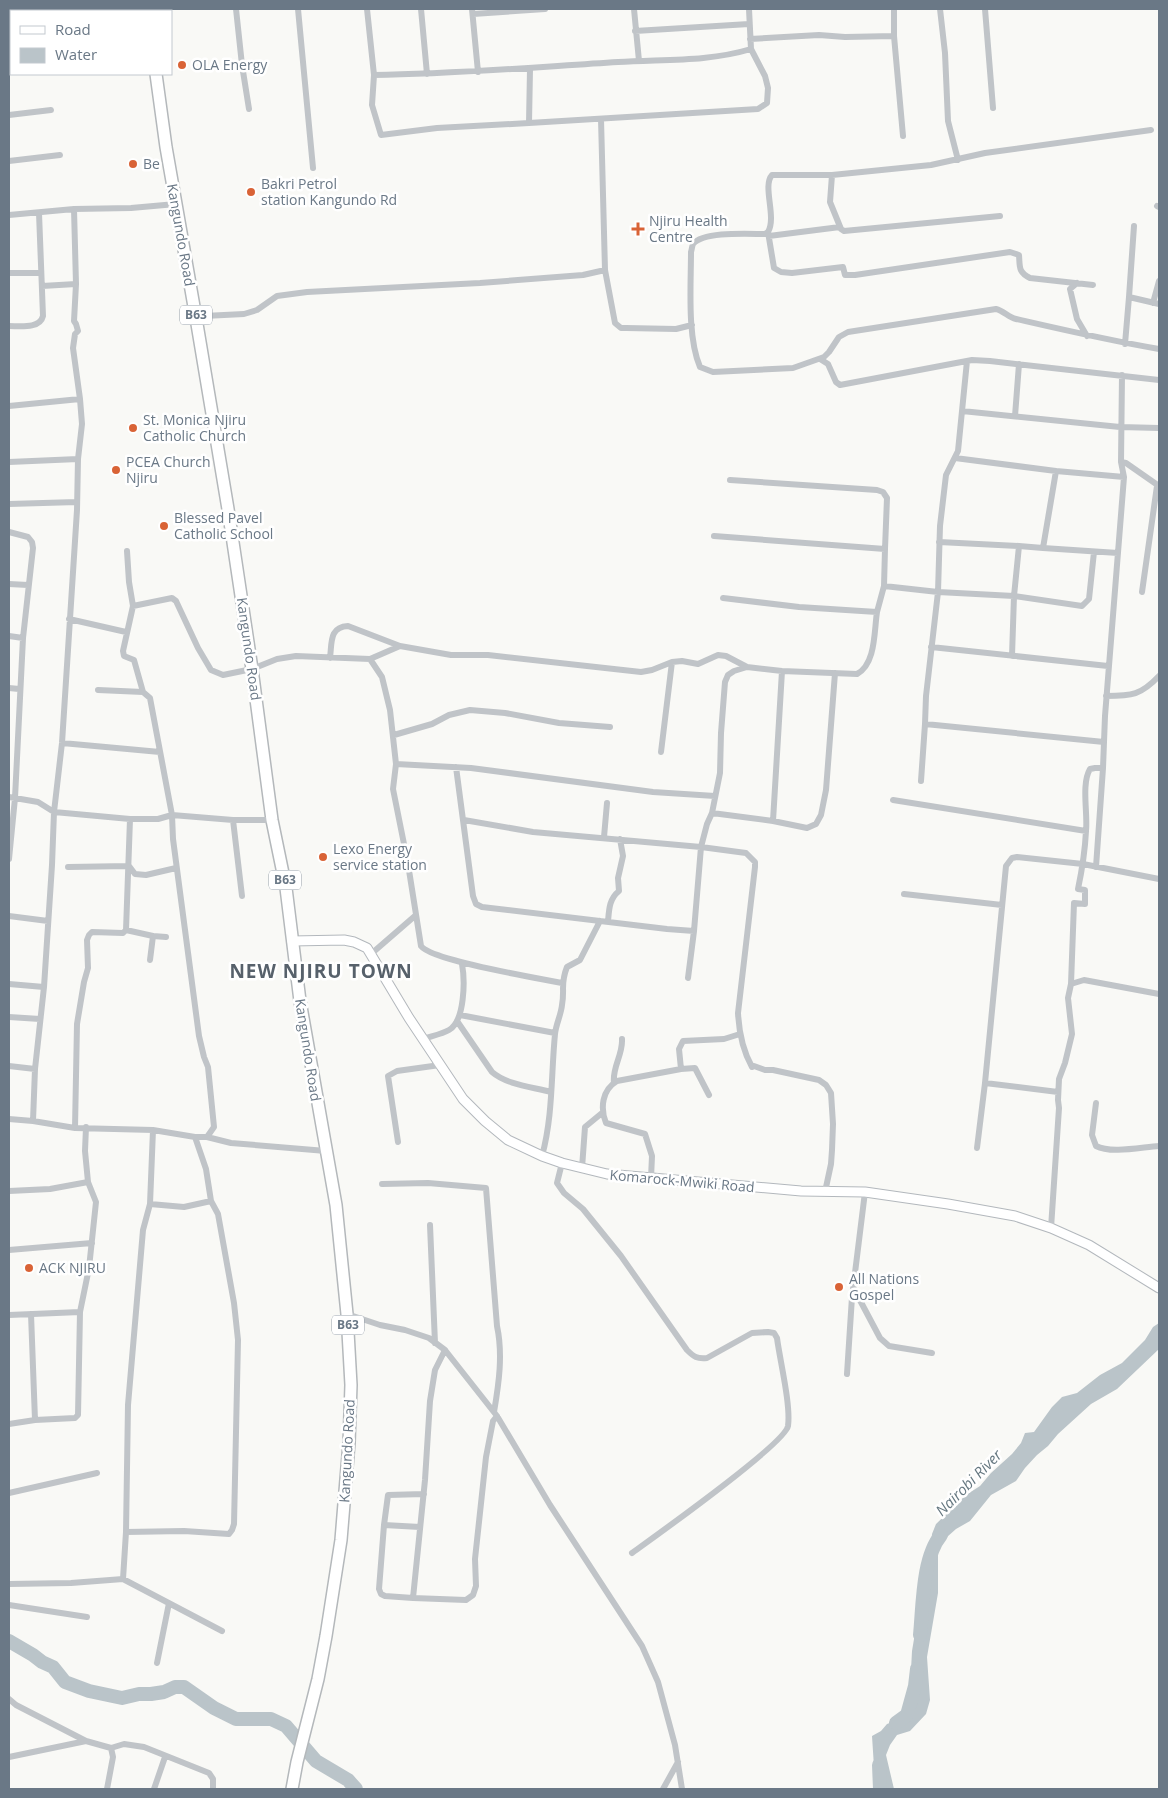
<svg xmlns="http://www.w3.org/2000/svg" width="1168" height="1798" viewBox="0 0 1168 1798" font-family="'Open Sans',sans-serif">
<rect width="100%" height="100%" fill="#f9f9f6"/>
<path fill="#bac4c9" d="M1159 1323V1349L1117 1389 1091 1404 1058 1434 1048 1446 1037 1455 1025 1468 1016 1481 991 1495 970 1521 956 1529 938 1545V1593L927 1657 930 1700 926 1714 910 1731 897 1735 890 1745 886 1755 894 1789H882L874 1767 872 1736 881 1731 887 1724 900 1719 916 1703 915 1689 911 1670 912 1651 915 1633 922 1616 924 1602 931 1580 930 1564 932 1534 936 1524 966 1495 980 1486 991 1473 1012 1454 1021 1443 1025 1433 1034 1432 1052 1407 1062 1397 1077 1393 1100 1375 1122 1363 1145 1340 1153 1327Z"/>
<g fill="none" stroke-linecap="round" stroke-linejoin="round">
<path stroke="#bac4c9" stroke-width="14" d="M920 1635C923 1606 922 1558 941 1535
M9 1641 33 1655 42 1662 53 1667 65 1682 89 1691 122 1698 139 1694H151L164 1692 175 1687H184L214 1708 236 1719H271L286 1726 316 1761 348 1780 356 1789
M896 1723 907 1715 915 1686 917 1669
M879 1765 880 1789"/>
<g stroke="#b3b8bd" stroke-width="11">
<path id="secondary" d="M292 941 344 940 354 942 367 948 409 1018 463 1099 485 1121 508 1140 542 1156 562 1163 607 1174 801 1191 865 1192 948 1204 1015 1216 1051 1228 1089 1245 1159 1288"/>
</g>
<g stroke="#b4b8bb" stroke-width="14">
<path id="highway" d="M146 9V11
M156 74 166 147 196 318 228 509 252 669 272 820 286 888 300 1001 336 1205 347 1314 351 1385 349 1443 341 1540 326 1636 318 1679 297 1762 292 1789"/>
</g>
<path stroke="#c0c4c8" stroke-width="6" d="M236 9 242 65 249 109
M298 9 313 168
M367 9 374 75C456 74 537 67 618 62 663 59 708 62 751 49
M421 9 427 74
M472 9 478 72
M634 9 639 61
M894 9V36L903 136
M940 9 945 53 948 121 958 160
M985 9 993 108
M31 11 43 9
M473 14 545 9
M9 15H11
M635 31 749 24
M750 39 819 35 845 37 894 36
M530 69 529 123 758 109 767 103 768 88 765 76 751 49 749 9
M9 70 11 69
M374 75 372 105 381 135 437 128 529 123
M9 115 51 110
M601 119 605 270
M1151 130 985 153 931 165 832 175H772C762 186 777 217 768 232L765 234C749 234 704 231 693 244 692 246 692 249 691 252 691 285 687 337 700 367L713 372 793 368 824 357 829 352 839 337 848 332 996 309C1004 311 1008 317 1016 319 1064 330 1111 341 1159 349
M9 161 60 155
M832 175 830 202 841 229 844 231 1000 216
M1157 206 1159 207
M9 215 74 209 131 208 176 204
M768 232 774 268 781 272 792 273 843 267 845 275H855L1010 252 1019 255C1020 267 1018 272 1030 278L1093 285
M769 236 840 227
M9 273H41
M1077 283 1070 289 1077 319 1087 336
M42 286 76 284
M1129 297 1134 226
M1153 303 1159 281
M196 318 204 316 244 314 257 310 277 296 307 292 480 283 583 275 605 270 615 323 621 328H626L676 329 692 325
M9 326C20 326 40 329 43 316L39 213
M1125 344 1129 297 1159 304
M820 359 828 364 836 382 840 385 972 360 990 361 1159 380
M967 361 958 451 946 475 940 526 938 592 926 696 925 724 1104 742
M9 406 80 399
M962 411 1120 427 1159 428
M1015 416 1019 364
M955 458 1056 471
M9 462 78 459
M1121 462 1122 375
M1124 477 1121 462 1126 463 1159 486
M730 480 877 490 883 492 887 498 885 549
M9 504 77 502
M9 532 28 537 32 542 33 548 23 638 15 798 9 859
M714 536 885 549 884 586 877 612 799 607 723 598
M939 542 1019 546
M1043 548 1118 553
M127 551 129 582 133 606 123 651 124 656 134 660 143 692 150 698 172 815 173 839 199 1036 204 1057 208 1067 214 1127 207 1137
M9 584 28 585
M884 586 938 592 1014 596 1082 606 1089 599 1094 552
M1142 592 1157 486
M133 606 172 598 176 601 198 648 211 670 223 675 252 669 277 659 296 656 370 659
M69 619 126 632
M9 636 23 638
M931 647 1108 666
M1012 656 1014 596 1019 546 1043 548 1056 471 1124 477 1105 716 1103 768H1095L1090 769C1081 784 1088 814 1086 831 1085 851 1082 870 1078 889L1085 890V904L1074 903 1071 984 1068 998 1072 1034 1065 1063 1059 1079 1058 1100 1059 1108 1051 1228
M330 658C332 643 329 627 348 626L400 646
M9 688 19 689
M98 690 143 692
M1106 696C1132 696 1141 695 1159 676
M394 735 432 724 449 715 470 710 505 713 559 723 610 727
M62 743 160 752
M661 752 672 662
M396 764 471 768 653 792 715 796
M456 767 473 896 476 904 482 907 667 929 694 931
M921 781 925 724
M9 797 38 802 54 812 130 819H158L172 815 233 820H272
M893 800 1086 831
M712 813 773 821 782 671
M233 820 242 896
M464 820 533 832 701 847 707 824 712 813 720 773 721 733 725 682 728 675 734 671 747 667 782 671 857 674C876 664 874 631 877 612
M773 821 807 828 816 824 821 815 826 790 835 673
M604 837 607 803
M68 867 129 866 135 874 146 875 176 868
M1096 867 1103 768
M904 894 1002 905
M9 916 48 921
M608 922C609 910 609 899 619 891L618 878 623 856 620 839
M126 930 153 936 150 960
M153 936 166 937
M371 954 416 915
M688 978 694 931 701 847 746 853 755 862V867L738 1013C739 1032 743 1051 752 1067L754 1066 765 1070H773L819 1080 826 1085 831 1093 833 1124 832 1150 831 1164 825 1192
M562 983C538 978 432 961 421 946L408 864 393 789 396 764 390 710 382 677 370 659 400 646 451 655H488L641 672 652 670 672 662 682 661 698 664 718 655 726 656 747 667
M9 984 44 987
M1071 984 1084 980 1159 994
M460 1015 555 1033
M9 1017 40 1019
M457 1021 492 1072C507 1085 533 1087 551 1092
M423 1039C432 1036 442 1034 449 1030 465 1021 465 980 462 964
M9 1066 35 1069
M681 1069 695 1068 709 1095
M614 1083C612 1067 623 1055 622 1039
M985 1083 1006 866 1012 858 1017 857 1083 864 1159 879
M1096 1103 1092 1135 1096 1146C1111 1154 1142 1147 1159 1146
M9 1119 33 1121 75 1128 153 1130 195 1137H207L231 1143 326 1151
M33 1121 35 1069 44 987 52 865 54 812 62 743 77 510 78 459 82 424 80 399 73 348 75 334 78 331 76 324 74 321 76 284 74 209
M75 1128 77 1024 84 982 88 968 87 940 89 935 92 932 123 933 126 930 130 819
M398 1142 388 1076 397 1071 440 1065
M977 1148 985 1083 1058 1092
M542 1156C553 1116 551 1075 555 1034 556 1024 561 1015 562 1005 565 989 560 984 567 967L580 960 600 921
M562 1163 557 1183 564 1193 583 1209 621 1256 687 1350C694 1357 697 1359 707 1358L752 1333 768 1332 774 1333 777 1338C780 1361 791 1405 788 1426 785 1444 654 1537 632 1553
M582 1168 585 1127 602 1113
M651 1178 652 1156 645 1134 606 1123C600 1108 602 1090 617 1081L681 1069 679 1049 683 1041 724 1039 740 1034
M382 1184 428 1183 486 1188 497 1326C503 1354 499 1383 494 1412
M9 1191 50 1189 88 1182
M150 1204 184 1207 211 1201
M430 1225 435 1343
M9 1250 92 1243
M854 1289 880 1338 889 1346 932 1353
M31 1314 35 1420
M347 1314 380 1325 405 1330 429 1338 445 1350 497 1416 550 1505 642 1646 658 1682 675 1745 682 1789
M9 1315 80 1312
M847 1374 852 1297 865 1192
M9 1424 35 1420 75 1418 78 1415 80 1312 89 1268 96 1202 88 1182 85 1151 86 1127
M9 1493 97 1473
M384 1525 388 1495 424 1494
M420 1527 384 1525 379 1589 381 1594 385 1596 413 1598 466 1600 473 1595 476 1586 475 1559 486 1457 493 1421 497 1416
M126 1532 184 1531 229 1534 232 1530 234 1524 238 1340 234 1303 218 1214 211 1201 206 1169 195 1137
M123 1579 126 1532 128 1405 143 1230 150 1204 153 1130
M9 1584 71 1583 123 1579 222 1631
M413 1598 425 1480 430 1401 435 1370 445 1350
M9 1605 87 1617
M157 1663 169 1603
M9 1699 16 1705 86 1741 111 1748 124 1744 144 1747 209 1773 213 1779V1789
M9 1757 86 1741
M107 1789 113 1757 111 1748
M154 1789 165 1757
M663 1789 678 1762"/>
<use href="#secondary" stroke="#fff" stroke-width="9"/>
<use href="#highway" stroke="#fff" stroke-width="11"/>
</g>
<g fill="#d96336" stroke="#fff" stroke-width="2">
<circle cx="182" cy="65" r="5"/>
<circle cx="133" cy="164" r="5"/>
<circle cx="251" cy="192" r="5"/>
<path d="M635.5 221.5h5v5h5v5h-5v5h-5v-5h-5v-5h5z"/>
<circle cx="133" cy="428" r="5"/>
<circle cx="116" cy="470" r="5"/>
<circle cx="164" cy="526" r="5"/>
<circle cx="323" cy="857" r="5"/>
<circle cx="29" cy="1268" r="5"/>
<circle cx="839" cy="1287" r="5"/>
</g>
<g text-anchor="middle" stroke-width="5" stroke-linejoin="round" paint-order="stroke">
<g fill="#fff" stroke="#97a0aa" stroke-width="1">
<rect x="180" y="305.5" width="32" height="19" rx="4"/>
<rect x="269" y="870.5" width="32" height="19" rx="4"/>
<rect x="332" y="1315.5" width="32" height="19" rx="4"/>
</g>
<g font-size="12" font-weight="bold" fill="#6a7886">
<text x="196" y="319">B63</text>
<text x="285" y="884">B63</text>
<text x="348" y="1329">B63</text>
</g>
<g font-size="14" fill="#6a7886" stroke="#fff" text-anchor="start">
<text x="192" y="70">OLA Energy</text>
<text x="143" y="169">Be</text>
<text x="261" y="189">Bakri Petrol<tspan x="261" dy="16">station Kangundo Rd</tspan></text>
<text x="649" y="226">Njiru Health<tspan x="649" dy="16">Centre</tspan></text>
<text x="143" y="425">St. Monica Njiru<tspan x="143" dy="16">Catholic Church</tspan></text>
<text x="126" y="467">PCEA Church<tspan x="126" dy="16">Njiru</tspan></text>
<text x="174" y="523">Blessed Pavel<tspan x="174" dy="16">Catholic School</tspan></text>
<text x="333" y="854">Lexo Energy<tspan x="333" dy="16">service station</tspan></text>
<text x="39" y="1273">ACK NJIRU</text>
<text x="849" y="1284">All Nations<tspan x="849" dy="16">Gospel</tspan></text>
</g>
<g font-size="14" fill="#6a7886" stroke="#fff">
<text transform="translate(181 235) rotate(80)" y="5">Kangundo Road</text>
<text transform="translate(249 649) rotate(82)" y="5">Kangundo Road</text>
<text transform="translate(308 1050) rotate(81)" y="5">Kangundo Road</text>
<text transform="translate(682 1181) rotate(5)" y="5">Komarock-Mwiki Road</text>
<text transform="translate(347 1451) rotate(-87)" y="5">Kangundo Road</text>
</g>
<g font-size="15" font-style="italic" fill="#667881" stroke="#fff">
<text transform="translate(969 1483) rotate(-45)" y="5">Nairobi River</text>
</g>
<g font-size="19" font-weight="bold" letter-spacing="1" fill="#57616b" stroke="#fff">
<text x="321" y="978">NEW NJIRU TOWN</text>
</g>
</g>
<rect width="1168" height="1798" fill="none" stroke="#6a7886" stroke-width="20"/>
<rect x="10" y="10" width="162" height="65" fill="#ffffff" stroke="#c3c9cf"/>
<rect x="20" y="26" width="25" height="8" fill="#ffffff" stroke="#c3c9cf"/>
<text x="55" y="35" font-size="15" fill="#6a7886">Road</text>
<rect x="20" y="48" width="25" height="15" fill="#bac4c9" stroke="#c3c9cf"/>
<text x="55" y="60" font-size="15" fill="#6a7886">Water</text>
</svg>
